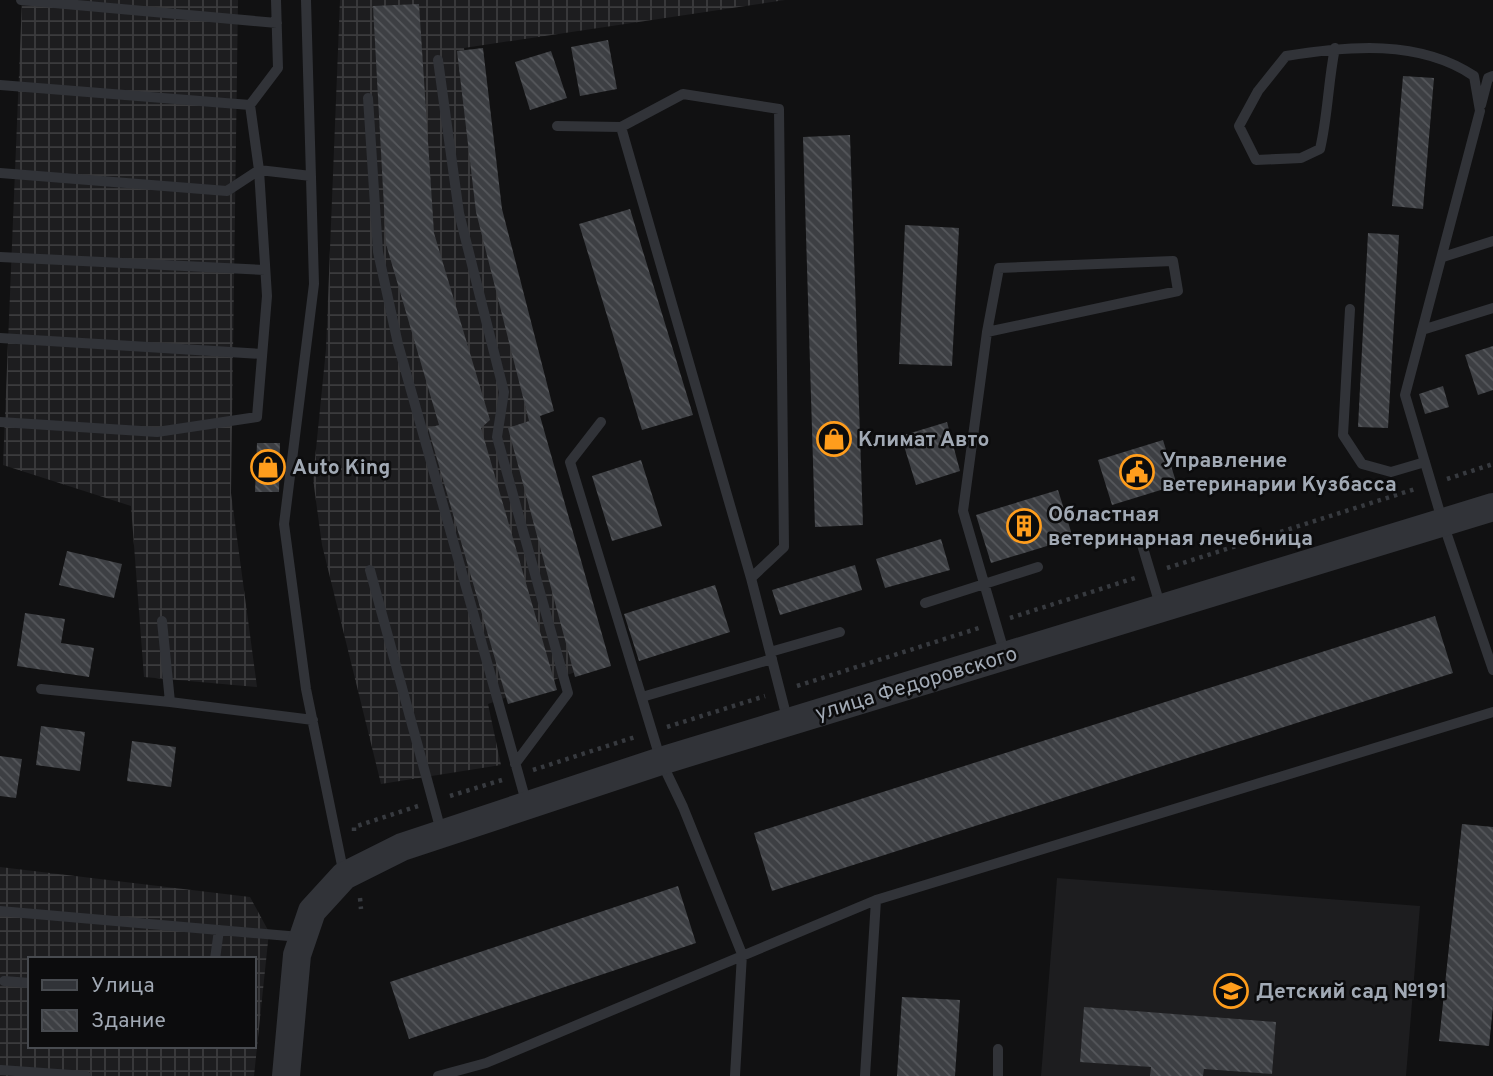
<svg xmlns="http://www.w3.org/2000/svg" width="1493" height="1076" viewBox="0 0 1493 1076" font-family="Overpass,sans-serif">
<defs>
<pattern id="industrial-grid" width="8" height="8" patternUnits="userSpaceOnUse" patternTransform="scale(1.75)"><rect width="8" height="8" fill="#1d1d1f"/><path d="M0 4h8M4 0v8" fill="none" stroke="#3b3b3d"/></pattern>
<pattern id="building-back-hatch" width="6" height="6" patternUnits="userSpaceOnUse" patternTransform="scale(1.75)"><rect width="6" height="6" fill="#3d3f43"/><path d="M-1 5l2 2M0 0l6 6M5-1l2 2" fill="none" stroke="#56585c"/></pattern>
</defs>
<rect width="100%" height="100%" fill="#111112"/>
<path fill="#1d1d1f" d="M1057 878 1420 906 1406 1076H1041Z"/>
<path fill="url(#industrial-grid)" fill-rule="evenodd" d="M22 0H238L231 493 257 687 144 677 131 506 3 465Z
M340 0H785L464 48 488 252 589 667 488 704 501 765 381 784 322 545 313 479 326 349Z
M0 867 250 897 269 932 254 1076H0ZM30 959H254V1046H30Z"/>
<path fill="url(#building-back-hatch)" d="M419 4 434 233 490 420 481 428 557 690 508 704 428 428 439 425 386 244 373 6Z
M608 40 617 89 580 96 571 47Z
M483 48 502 209 554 411 540 416 611 666 575 677 508 428 529 421 476 212 457 51Z
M551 51 567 98 530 110 515 62Z
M1403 76 1434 78 1423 209 1392 206Z
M850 135 863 525 815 527 803 137Z
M630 209 693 415 642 430 579 224Z
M905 225 959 228 952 366 899 364Z
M1368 233 1399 235 1388 428 1358 427Z
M1493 346V390L1478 395 1465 355Z
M1443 386 1449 407 1425 414 1419 394Z
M947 422 960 471 916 485 901 436Z
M1163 440 1177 485 1112 505 1098 460Z
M257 443H280L279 492H255Z
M641 460 662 526 612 541 592 476Z
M1058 490 1073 538 991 563 976 515Z
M941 539 950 570 885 588 876 559Z
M67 551 122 564 114 598 59 585Z
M855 565 862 590 780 615 772 590Z
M715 585 730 632 639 661 624 614Z
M25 613 65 619 61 643 94 648 89 677 17 666Z
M1435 616 1453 673 772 891 754 833Z
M41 726 85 732 80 771 36 765Z
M132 741 176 747 171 787 127 781Z
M0 756 22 759 16 798 0 796Z
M1462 824 1493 827V1006L1489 1046 1439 1041Z
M678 886 696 943 409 1039 390 982Z
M902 997 960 1000 955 1076H897Z
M1084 1007 1276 1022 1272 1074 1204 1069 1203 1076H1150L1151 1067 1080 1062Z"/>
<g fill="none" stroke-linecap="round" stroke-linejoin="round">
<path stroke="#373a3f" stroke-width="4.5" stroke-dasharray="3.5 5" stroke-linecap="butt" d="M1447 479 1493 464
M1167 568 1415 489
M1010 618 1135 578
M797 686 979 628
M667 727 765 696
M533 770 635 737
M450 796 502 780
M354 831V827L418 806
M360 898 361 909"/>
<path stroke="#313338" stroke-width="10" d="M21 0 277 23
M306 0 314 284 284 524 306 689 344 875
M1335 48C1328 82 1328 115 1320 149L1301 158 1256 160 1239 126 1258 91 1286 56C1348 46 1419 39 1474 76L1480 111 1405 395 1443 523 1493 670
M438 60 459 213 504 392 497 437 568 693 515 764
M0 85 250 105
M368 98 378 252 398 344 527 805
M1481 105 1488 78 1493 76
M557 126 621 127
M0 173 227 191 259 170 311 176
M0 257 265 270
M1443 257 1493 241
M1350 309 1343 435 1362 464 1391 472 1425 462
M1422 330 1493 308
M987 332 1178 291 1173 261 999 268 987 332 963 511 1005 655
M0 338 262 354
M0 422 157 432 257 417 267 296 259 170 250 105 278 68 276 0
M601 422 570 462 661 761 683 807 742 954 735 1076
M1140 538 1161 608
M370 570 441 831
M751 578 621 127 683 94 779 109 784 547 751 578 788 722
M925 603 1038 567
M162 621 170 702 313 720
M770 652 840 632
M41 689 170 702
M642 697 772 659
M0 911 300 937
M215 959 219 930
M4 981 30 983
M1 1070 86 1076
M438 1076 486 1063 876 900 1493 712
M865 1076 876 900
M998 1076V1049"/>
<path stroke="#313338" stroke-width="28" d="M286 1076 297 955 312 911 344 876 402 847 661 761 1493 507"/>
</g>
<defs>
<g id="shop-ring" transform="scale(1.75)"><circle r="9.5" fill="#0c0c0d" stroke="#ff9d1c" stroke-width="1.5"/><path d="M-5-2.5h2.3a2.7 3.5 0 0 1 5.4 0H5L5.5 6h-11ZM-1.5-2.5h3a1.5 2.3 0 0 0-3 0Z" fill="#ff9d1c"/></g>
<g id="civic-ring" transform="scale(1.75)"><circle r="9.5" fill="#0c0c0d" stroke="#ff9d1c" stroke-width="1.5"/><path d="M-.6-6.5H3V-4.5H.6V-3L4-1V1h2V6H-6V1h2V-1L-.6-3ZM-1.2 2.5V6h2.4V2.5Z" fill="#ff9d1c"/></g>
<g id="building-ring" transform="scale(1.75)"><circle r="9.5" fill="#0c0c0d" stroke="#ff9d1c" stroke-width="1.5"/><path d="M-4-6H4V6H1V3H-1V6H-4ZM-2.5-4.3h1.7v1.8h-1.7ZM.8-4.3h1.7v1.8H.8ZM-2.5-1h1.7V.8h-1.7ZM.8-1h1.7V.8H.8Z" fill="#ff9d1c"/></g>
<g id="school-ring" transform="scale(1.75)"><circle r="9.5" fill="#0c0c0d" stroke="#ff9d1c" stroke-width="1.5"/><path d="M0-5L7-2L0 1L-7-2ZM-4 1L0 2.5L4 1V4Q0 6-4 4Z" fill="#ff9d1c"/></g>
</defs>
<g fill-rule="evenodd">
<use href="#shop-ring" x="834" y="439"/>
<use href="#shop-ring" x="268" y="467"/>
<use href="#civic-ring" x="1137" y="472"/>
<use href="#building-ring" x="1024" y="526"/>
<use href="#school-ring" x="1231" y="991"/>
</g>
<g text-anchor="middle" stroke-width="5" stroke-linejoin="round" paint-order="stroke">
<g font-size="21" font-weight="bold" fill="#a1a9b4" stroke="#0c0c0d" text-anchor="start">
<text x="858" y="446">Климат Авто</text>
<text x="1162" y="467">Управление<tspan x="1162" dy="24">ветеринарии Кузбасса</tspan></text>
<text x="292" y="474">Auto King</text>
<text x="1048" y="521">Областная<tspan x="1048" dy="24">ветеринарная лечебница</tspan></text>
<text x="1256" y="998">Детский сад №191</text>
</g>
<g font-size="21" fill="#a1a9b4" stroke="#0c0c0d">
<text transform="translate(916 683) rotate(-17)" y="7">улица Федоровского</text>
</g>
</g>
<rect x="28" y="957" width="228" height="91" fill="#0c0c0d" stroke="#484b50" stroke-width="2"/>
<rect x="42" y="980" width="35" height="10" fill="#313338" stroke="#484b50" stroke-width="2"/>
<text x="91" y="992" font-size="21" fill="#a1a9b4">Улица</text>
<rect x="42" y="1010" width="35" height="21" fill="url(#building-back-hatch)" stroke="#484b50" stroke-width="2"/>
<text x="91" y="1027" font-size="21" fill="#a1a9b4">Здание</text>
</svg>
